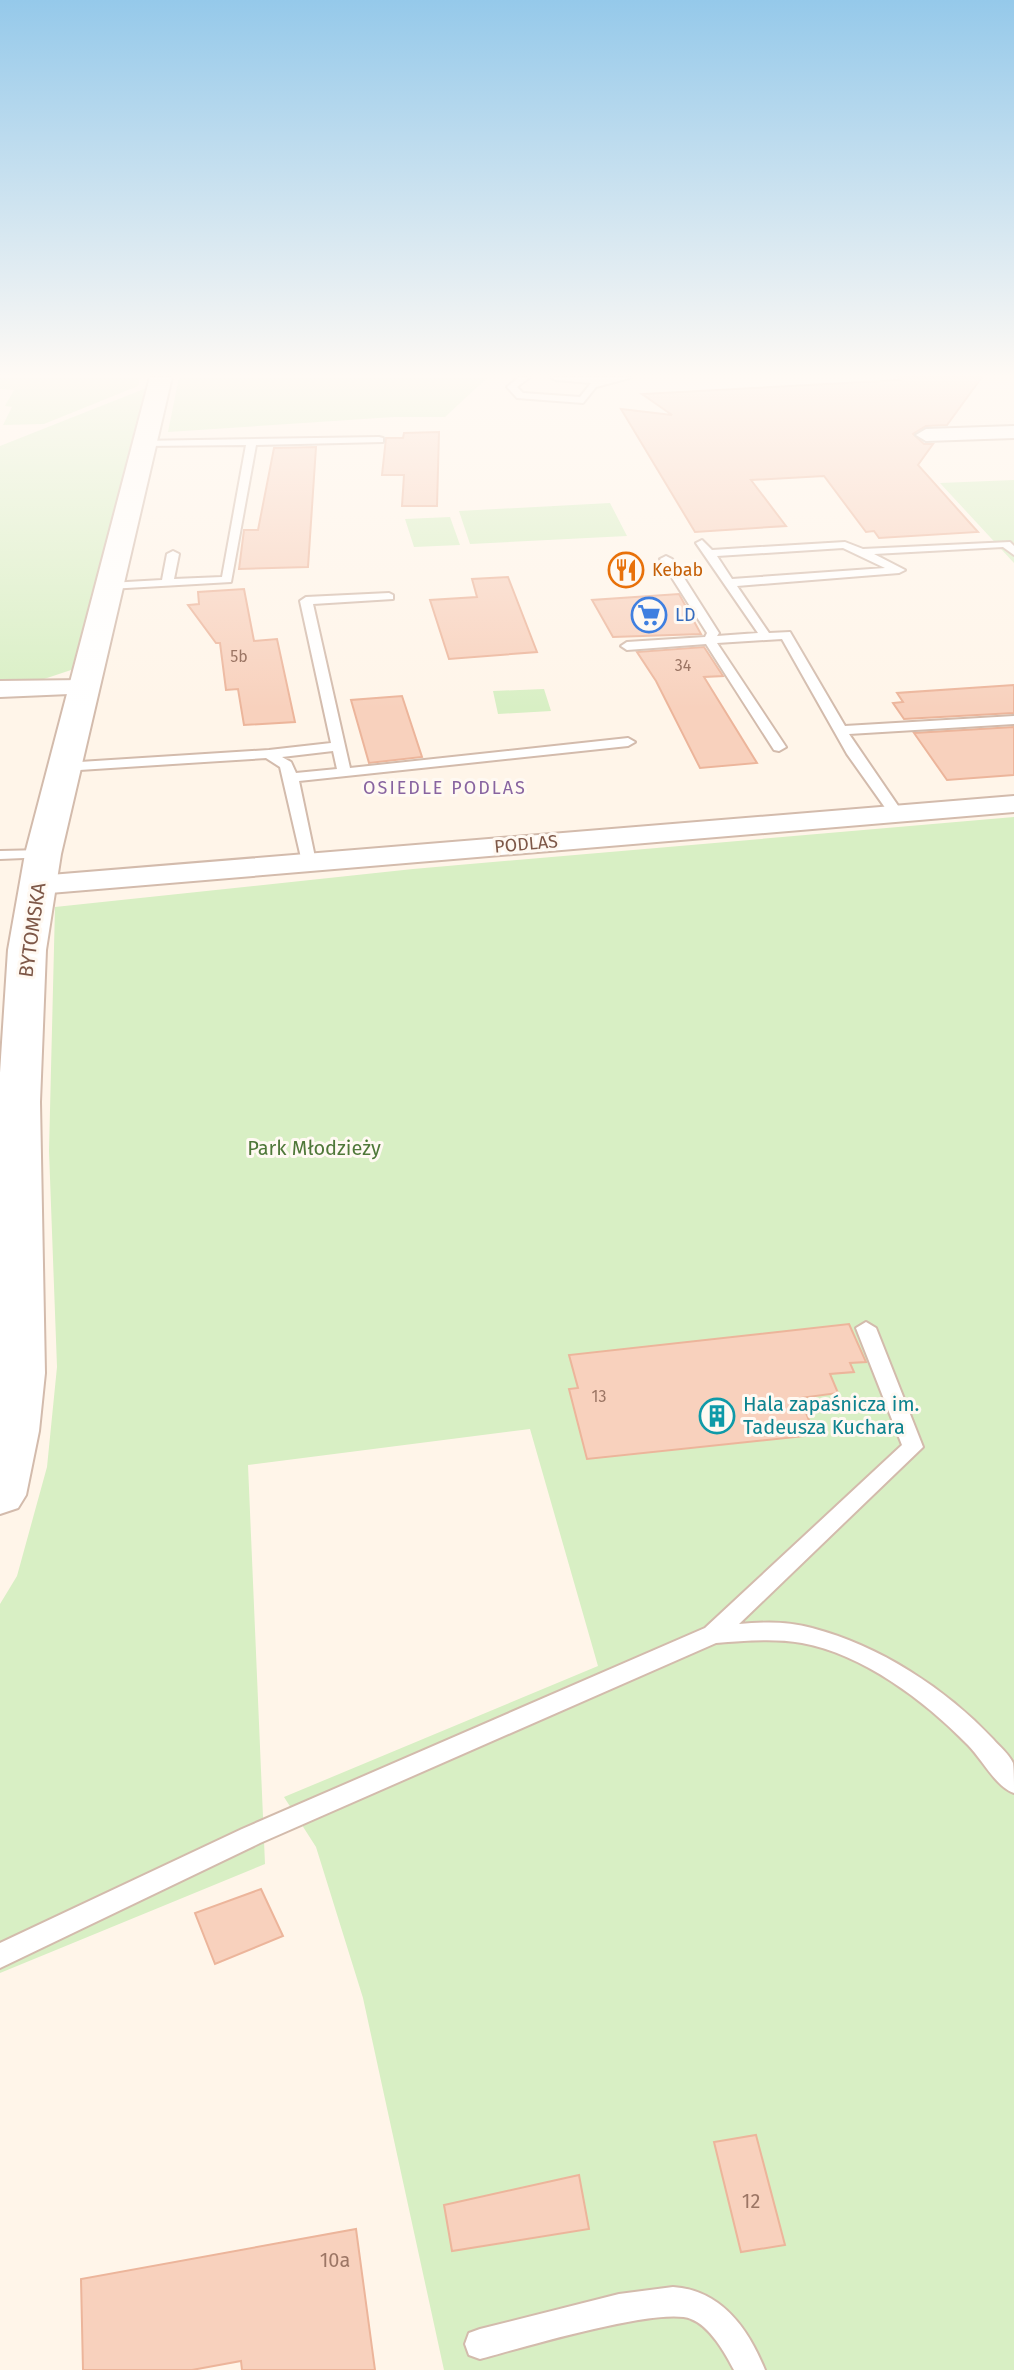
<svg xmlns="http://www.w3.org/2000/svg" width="1014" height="2370" viewBox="0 0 1014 2370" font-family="'Fira Sans',sans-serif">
<rect width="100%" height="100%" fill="#fff5e9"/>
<path fill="#d8efc4" d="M140 377 138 386 44 424 3 425 12 407 5 406 14 390 0 389V378Z
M179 377H488L445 417H394L168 432Z
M149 387 77 668 44 679 0 681V446Z
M1014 480V563L940 483Z
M610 503 627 536 470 544 459 511Z
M450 517 460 545 414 547 405 519Z
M544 689 551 711 498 714 493 691Z
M1014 817V2370H444L363 1998 316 1847 284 1797 598 1666 530 1429 248 1465 265 1864 0 1973V1604L17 1576 47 1467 57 1367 49 1151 55 907 413 869Z"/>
<path fill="#f8d1bd" stroke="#ecb59b" stroke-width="2" d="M897 377H982L947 425 926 426 913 434 924 444H933L918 465 978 532 879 538 874 531 866 532 824 476 751 480 786 526 695 532 621 409 672 415 642 394 900 380Z
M439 432 437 506H402L404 475H382L386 438H403L404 433Z
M316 447 308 567 239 569 244 530H258L274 448Z
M508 577 537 652 449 659 430 600 477 597 472 579Z
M244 589 254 641 277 639 295 722 244 725 238 689 226 690 220 643H216L188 605 199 604 198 592Z
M679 594 701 634 613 637 592 600Z
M704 647 723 676 704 677 757 763 700 768 656 681 637 652Z
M1014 685V713L904 719 893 703 903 702 897 693Z
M402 696 422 757 369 763 351 700Z
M1014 727V775L947 780 914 733Z
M849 1324 866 1362 850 1363 854 1372 830 1374 838 1393 800 1398 815 1435 587 1459 569 1389 578 1388 569 1355Z
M261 1889 283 1936 215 1964 195 1913Z
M756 2135 785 2245 741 2252 714 2142Z
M579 2175 589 2229 452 2251 444 2205Z
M356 2229 375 2370H242L241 2361 192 2370H83L81 2279Z"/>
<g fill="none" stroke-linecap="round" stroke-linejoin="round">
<g stroke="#d3bbac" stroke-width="4">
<path id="service" d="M519 377H530L517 387 523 393 580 397 591 383 556 380 551 377H633L596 387 583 403 517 398 507 387Z
M379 437 383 438V442L256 445 231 582 109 589 103 586 109 583 162 580 167 554 173 551 179 554 174 579 222 577 246 445 143 446 138 443 139 441Z
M702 540 712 550 845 542 863 549 1010 542 1014 546V555L1003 547 874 554 905 570 899 573 737 586 769 633 790 632 845 726 1014 716V724L849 734 903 813 896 817 891 816 847 754 782 639 717 643 786 747 779 751 774 750 706 644 627 650 621 646 627 642 705 637 707 633 660 559 666 556 672 559 719 633 717 636 758 633 696 543ZM843 548 885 568 732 579 717 556Z
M389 593 393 595V599L313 604 350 768 628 738 635 742 628 746 299 781 316 862 309 866 302 862 280 767 266 758 64 771 57 767 64 763 269 750 331 743 300 601 306 597ZM333 751 337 769 296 773 291 762 282 757Z
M43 850 48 851V857L0 859V851Z
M866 1322 876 1328 923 1447 739 1624C763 1622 788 1621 812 1628 880 1646 945 1688 993 1739 999 1746 1009 1754 1013 1763 1014 1770 1014 1784 1014 1793 996 1787 982 1759 968 1745 925 1701 863 1654 802 1643 773 1638 744 1641 716 1643L260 1843 0 1968V1943L242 1829 705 1628 902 1445 856 1328Z
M673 2287C721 2290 748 2328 765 2370H734C725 2353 710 2326 691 2319 660 2306 518 2349 480 2359L469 2355 465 2344 469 2333 480 2329 619 2294Z"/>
</g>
<g stroke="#d3bbac" stroke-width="4">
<path id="minor" d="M1014 426V438L926 441 916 435 926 429Z
M84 680 93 683 97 688 93 693 0 697V681Z
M1014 796V812L38 894 28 891 23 885 28 879 38 876Z"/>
</g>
<g stroke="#d3bbac" stroke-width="4">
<path id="tertiary" d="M150 377H172L61 854 46 950 40 1102 45 1373 39 1431 26 1495 18 1508 0 1514V1073L8 950 25 854Z"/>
</g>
<use href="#service" fill="#fff" fill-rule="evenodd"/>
<use href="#minor" fill="#fff" fill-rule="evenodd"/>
<use href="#tertiary" fill="#fff" fill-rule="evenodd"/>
</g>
<linearGradient id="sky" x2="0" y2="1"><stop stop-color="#95c9ea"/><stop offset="0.53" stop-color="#fffaf5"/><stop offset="1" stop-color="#fffaf5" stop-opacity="0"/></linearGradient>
<rect width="1014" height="709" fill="url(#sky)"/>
<defs>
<g id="restaurant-ring" transform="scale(1.8)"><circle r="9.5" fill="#fff9f2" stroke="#e8710a" stroke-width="1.5"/><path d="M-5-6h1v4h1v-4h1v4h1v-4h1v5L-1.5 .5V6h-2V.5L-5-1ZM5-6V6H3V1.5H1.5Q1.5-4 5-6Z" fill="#e8710a"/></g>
<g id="supermarket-ring" transform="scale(1.8)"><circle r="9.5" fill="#fff9f2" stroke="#3f7fe0" stroke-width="1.5"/><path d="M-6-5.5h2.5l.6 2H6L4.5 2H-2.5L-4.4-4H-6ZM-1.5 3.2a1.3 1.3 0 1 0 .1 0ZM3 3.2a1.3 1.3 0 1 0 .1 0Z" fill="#3f7fe0"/></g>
<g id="building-ring" transform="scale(1.8)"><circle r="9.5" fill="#fff9f2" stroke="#0f9aa8" stroke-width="1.5"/><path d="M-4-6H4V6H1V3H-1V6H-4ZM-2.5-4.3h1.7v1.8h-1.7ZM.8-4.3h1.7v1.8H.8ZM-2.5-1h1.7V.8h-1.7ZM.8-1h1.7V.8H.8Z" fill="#0f9aa8"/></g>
</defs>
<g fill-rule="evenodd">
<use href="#restaurant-ring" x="626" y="570"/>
<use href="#supermarket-ring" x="649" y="615"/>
<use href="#building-ring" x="717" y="1416"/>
</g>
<g text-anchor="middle" stroke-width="6" stroke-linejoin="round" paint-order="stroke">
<g font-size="16" fill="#9c7665">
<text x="239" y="662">5b</text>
<text x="683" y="671">34</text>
<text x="599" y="1402">13</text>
</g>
<g font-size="18" fill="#c56008" stroke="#fff9f2" text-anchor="start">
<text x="652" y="576">Kebab</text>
</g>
<g font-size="18" fill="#366cbe" stroke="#fff9f2" text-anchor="start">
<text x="675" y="621">LD</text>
</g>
<g font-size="18" letter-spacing="2" fill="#8864a0" stroke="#fff9f2">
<text x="445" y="794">OSIEDLE PODLAS</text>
</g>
<g font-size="18" fill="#7e5848" stroke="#fff9f2">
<text transform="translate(526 844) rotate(-5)" y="6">PODLAS</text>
</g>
<g font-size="20" fill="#7e5848" stroke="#fff9f2">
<text transform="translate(32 930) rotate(-82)" y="7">BYTOMSKA</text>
</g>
<g font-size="20" fill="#4f7839" stroke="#fff9f2">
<text x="314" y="1155">Park Młodzieży</text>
</g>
<g font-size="20" fill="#0d838f" stroke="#fff9f2" text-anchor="start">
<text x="743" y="1411">Hala zapaśnicza im.<tspan x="743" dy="23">Tadeusza Kuchara</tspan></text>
</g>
<g font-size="20" fill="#9c7665">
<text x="751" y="2208">12</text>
<text x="335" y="2267">10a</text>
</g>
</g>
</svg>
